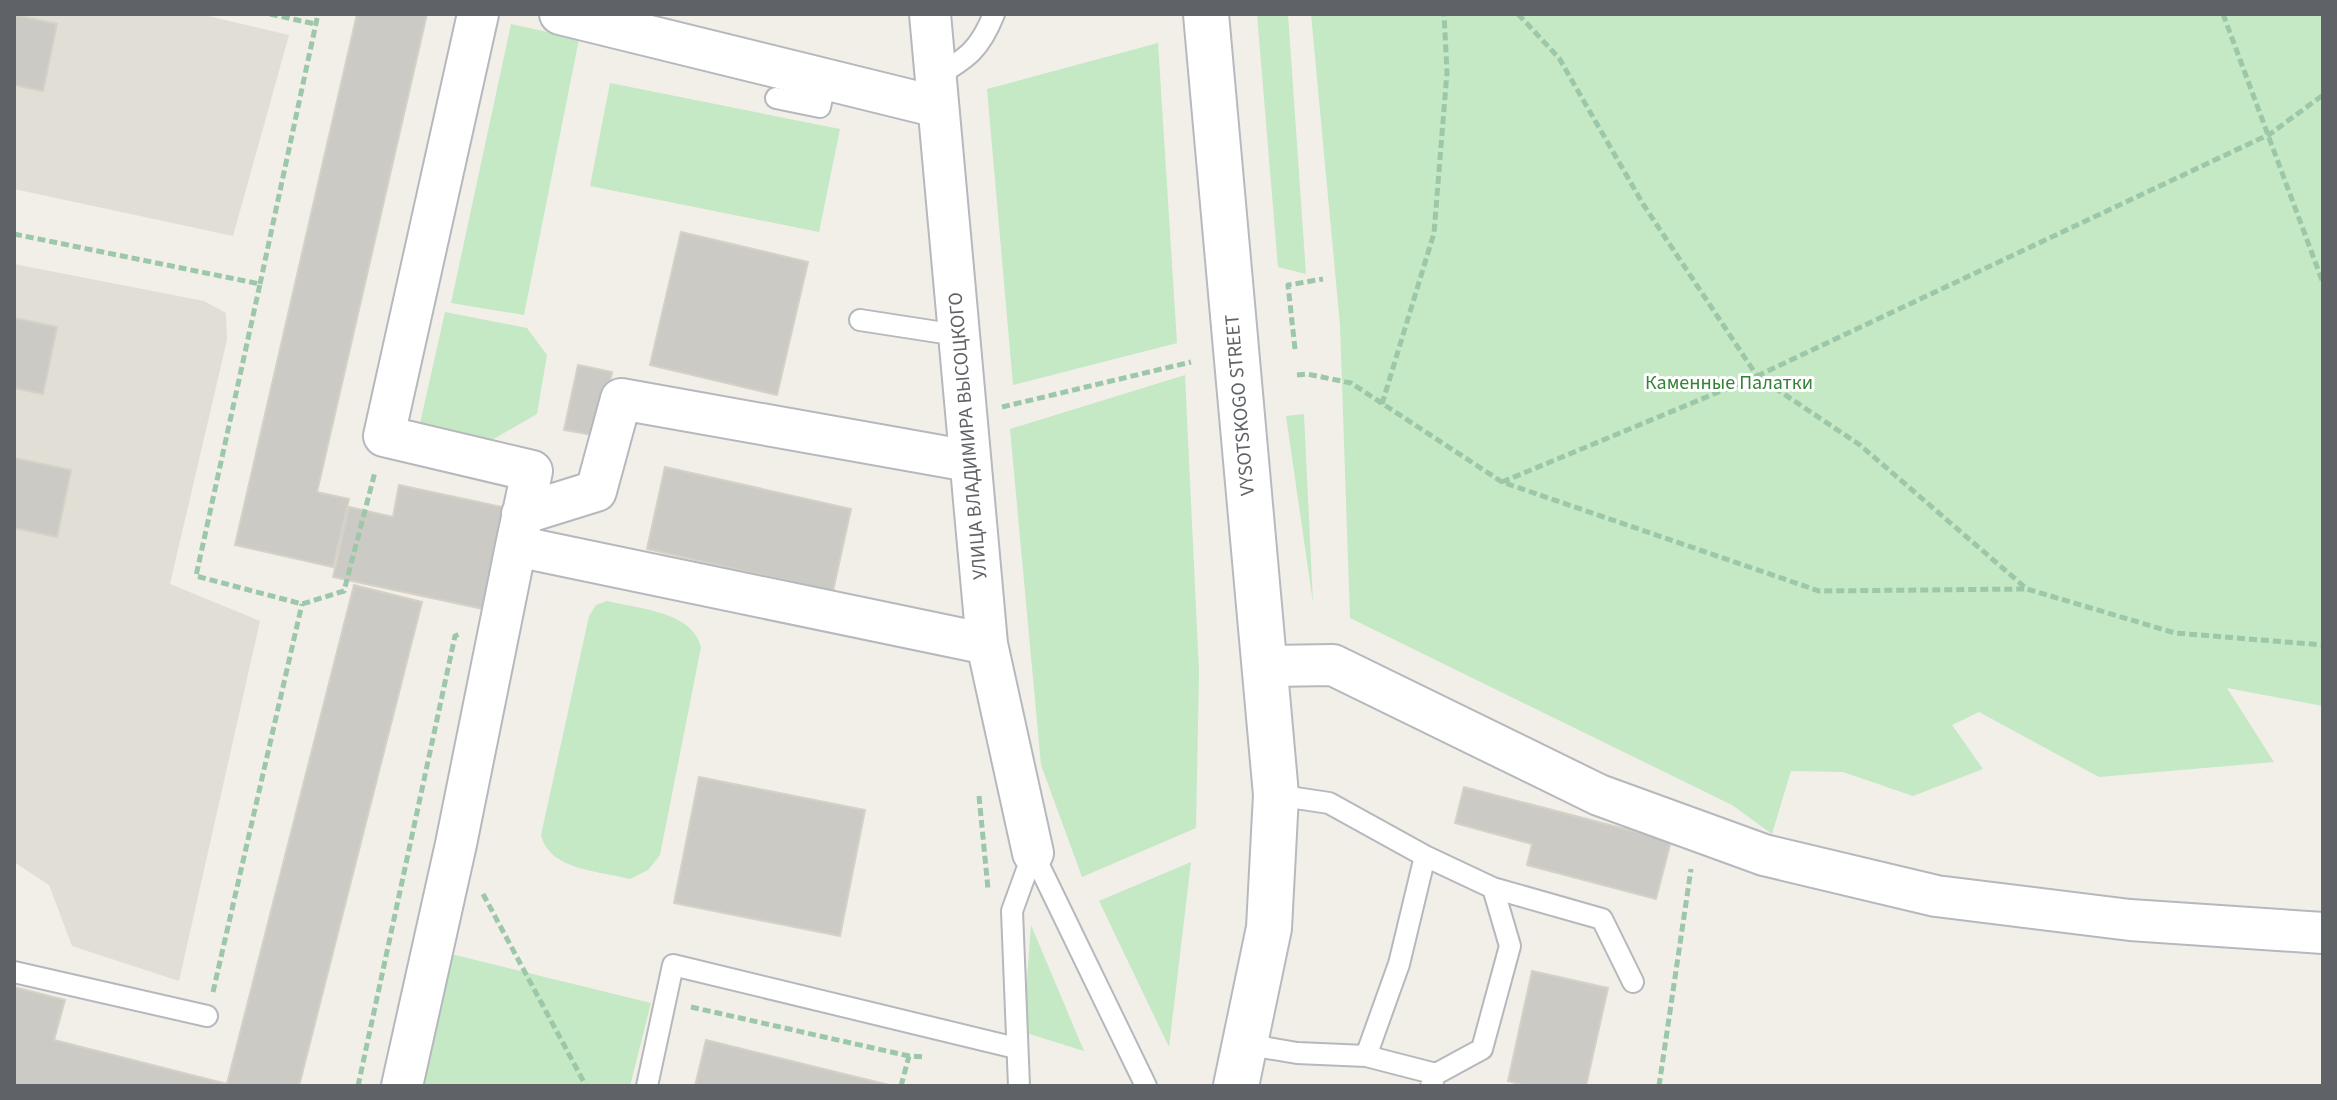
<svg xmlns="http://www.w3.org/2000/svg" width="2337" height="1100" viewBox="0 0 2337 1100" font-family="'Source Sans 3',sans-serif">
<rect width="100%" height="100%" fill="#f1efe8"/>
<path fill="#e1ded6" d="M14 14H200L289 35 233 236 14 189Z
M14 264 204 301 226 313 227 340 170 584 260 621 179 981 72 946 49 885 14 862Z"/>
<path fill="#c5e8c5" d="M1257 14H1288L1306 274 1278 267Z
M1311 14H2323V706L2227 688 2274 762 2099 777 1979 712 1952 725 1983 769 1913 796 1843 772 1791 771 1772 834 1732 805 1350 618 1340 325Z
M511 24 579 39 524 315 451 303Z
M1158 43 1177 343 1013 385 987 89Z
M610 83 840 129 819 232 590 186Z
M445 312 527 328 547 355 537 414 478 448 417 437Z
M1185 375 1199 671 1196 828 1082 877 1041 765 1010 429Z
M1304 414V415L1313 603 1286 416Z
M607 601C639 609 692 611 701 647L660 855 648 870 630 879C599 871 549 870 541 835L589 616 596 605Z
M1191 862 1169 1047 1099 901Z
M1031 925 1084 1051 1023 1032Z
M451 954 651 1003 630 1086H421Z"/>
<path fill="#cccac5" stroke="#d6d1c6" stroke-width="2" d="M357 14H427L317 492 349 499 333 567 235 545Z
M14 15 57 24 43 91 14 85Z
M681 232 808 262 777 395 650 365Z
M14 318 57 327 43 394 14 388Z
M578 365 612 372 599 436 564 430Z
M14 458 71 470 57 537 14 528Z
M665 467 851 509 833 591 647 549Z
M399 485 511 509 488 610 333 577 349 507 393 517Z
M354 585 422 602 299 1086H14V987L65 1000 54 1040 227 1084Z
M699 777 865 810 840 936 674 903Z
M1464 787 1671 841 1656 899 1527 865 1532 844 1455 823Z
M1532 971 1608 988 1586 1086H1528L1508 1081Z
M706 1040 893 1086H695Z"/>
<g fill="none" stroke-linecap="round" stroke-linejoin="round">
<g stroke="#b5b8bc" stroke-width="24">
<path id="lane" d="M935 77C968 58 980 49 994 14
M776 98 820 107 826 80
M860 320 957 335
M1276 795 1329 803 1425 856 1399 964 1366 1056
M1033 853 1146 1086
M1425 856 1493 888 1602 919 1633 982
M14 972 207 1016
M1244 1044 1297 1053 1366 1056 1436 1074 1431 1086
M1436 1074 1482 1049 1510 946 1493 888
M647 1086 673 965 1016 1048
M1019 1086 1012 911 1033 853"/>
</g>
<g stroke="#b5b8bc" stroke-width="44">
<path id="street" d="M478 14 384 436 532 471 516 546 987 644
M560 14 938 107
M930 14 987 644 1033 853
M522 514 596 491 621 399 969 461
M1264 666 1333 665 1599 795 1764 855 1936 896 2130 920 2323 933
M402 1086 456 844 516 546"/>
</g>
<g stroke="#b6babf" stroke-width="48">
<path id="secondary" d="M1206 14 1276 795 1269 928 1236 1086"/>
</g>
<path stroke="#9cc7a9" stroke-width="5" stroke-dasharray="8 4" stroke-linecap="butt" d="M270 14 315 24
M1518 14 1559 58 1643 204 1757 376 1860 445 2027 589 2175 633 2323 645
M2223 14 2323 283
M14 234 260 284 196 576 302 604 344 591 375 472
M260 284 318 14
M1295 349 1288 285 1323 279
M1297 375 1307 374 1351 383 1502 482 1819 591 2026 589
M1382 404 1434 233 1447 72 1444 14
M1002 407 1191 362
M1502 482 1757 376 2270 134 2323 95
M979 796 988 889
M483 894 586 1086
M213 992 302 604
M691 1007 909 1056
M358 1086 455 636 462 633
M901 1086 909 1056 925 1057
M1659 1086 1691 869"/>
<use href="#lane" stroke="#fff" stroke-width="20"/>
<use href="#street" stroke="#fff" stroke-width="40"/>
<use href="#secondary" stroke="#fff" stroke-width="44"/>
</g>
<g text-anchor="middle" stroke-width="6" stroke-linejoin="round" paint-order="stroke">
<g font-size="20" fill="#348238" stroke="#fff">
<text x="1729" y="389">Каменные Палатки</text>
</g>
<g font-size="20" fill="#5f6368" stroke="#fff">
<text transform="translate(1239 405) rotate(-95)" y="7">VYSOTSKOGO STREET</text>
<text transform="translate(967 436) rotate(-95)" y="7">УЛИЦА ВЛАДИМИРА ВЫСОЦКОГО</text>
</g>
</g>
<rect width="2337" height="1100" fill="none" stroke="#5f6368" stroke-width="32"/>
</svg>
